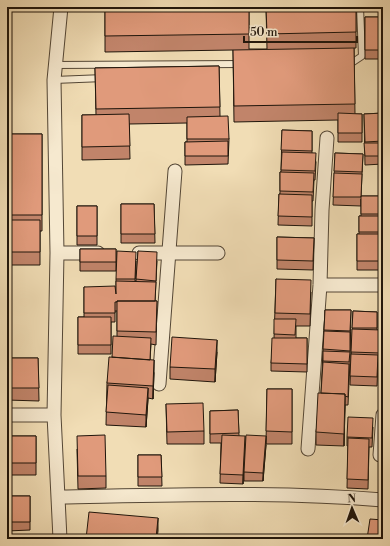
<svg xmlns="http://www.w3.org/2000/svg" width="390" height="546" viewBox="0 0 390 546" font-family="'Libre Bodoni',serif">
<rect width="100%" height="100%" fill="#f1ddb5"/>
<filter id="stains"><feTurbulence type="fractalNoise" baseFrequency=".005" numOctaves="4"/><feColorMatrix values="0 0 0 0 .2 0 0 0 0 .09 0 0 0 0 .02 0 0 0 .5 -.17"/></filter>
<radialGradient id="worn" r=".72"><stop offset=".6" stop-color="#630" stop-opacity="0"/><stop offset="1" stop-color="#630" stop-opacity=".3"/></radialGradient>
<path fill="#b5c291" stroke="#6a6c4e" d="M37 535V539H7V536Z"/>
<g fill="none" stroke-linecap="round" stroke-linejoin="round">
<g stroke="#544736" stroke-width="8">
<path id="service" d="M348 62H353L362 56 360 7
M54 65 241 64
M54 80 104 78"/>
</g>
<g stroke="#544736" stroke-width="15">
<path id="minor" d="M57 253H98
M139 253H218
M320 285H383
M159 384 175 171
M7 415H54
M308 449 320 285 322 210 327 138
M380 455 383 415
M59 497C167 495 275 491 383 500
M60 539 54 415 57 253 54 80 61 7"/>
</g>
<use href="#service" stroke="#f6e9cf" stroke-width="6"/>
<use href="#minor" stroke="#f6e9cf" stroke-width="13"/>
</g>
<path fill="#c1846a" stroke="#1f150b" d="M105 7H249V49H267L266 7H356V48H354L355 114H362V142H338V120L234 122 233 50 105 52Z
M365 17H383V59H365Z
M219 66 220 116 229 139 228 164 185 165V142H187V123L129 124 130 159 82 160V115H96L95 68Z
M383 113V164L365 165 364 114Z
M282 130 312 131V153L316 162 315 180H314L313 201H312V226L278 225 279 194H280V172H281Z
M7 134H42V231H40V265H7Z
M335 153 363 154 361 196H383V270H357V234H359V216H361V199V206L333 205Z
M121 204H154L155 243H121Z
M77 206H97V245H77Z
M277 237 314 238 313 270 277 269Z
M80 249H116V271H80Z
M138 251 157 261 155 301H157L156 345 151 344 150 360 154 373 153 399 148 398 146 427 106 425 107 383 112 358 117 336V311H115V322H111V354H78V317H84V287L116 294V279L136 261 135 281H136Z
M276 279 311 292 310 326H296V338H307V372L271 371V363L274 338Z
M325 310H351L350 361 348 405H345L344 446 316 445V432L321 393Z
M353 311 377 312V330H381L380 362H378L377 386 350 385Z
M217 352 215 382 170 379V367Z
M7 358H38L39 401 7 400Z
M267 389H292V444H266Z
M166 404 204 431V444H167Z
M238 410 239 436 245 445 243 484 220 483 221 443H210V411Z
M373 427 372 447H369L368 489 347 488 348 446H347V437Z
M7 436H36V475H7Z
M266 445 263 481H244V472Z
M77 449 106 476V488L78 489Z
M138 455H161L162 486H138Z
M7 496H30V530L7 531Z"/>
<path fill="#9d6c56" stroke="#1f150b" d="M217 340V352L215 382V369Z
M154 360V373L153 399V386Z
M148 388V400L146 427V415Z
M345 394V407L344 446V434Z
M245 436V445L243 484V475Z
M266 436V445L263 481V473Z
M158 518V531L157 539H156Z"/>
<path fill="#e09a7b" stroke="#1f150b" d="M105 7H249V34L105 36Z
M266 7H356V32L267 34Z
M365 17H383V50H365Z
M354 48 355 104 234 106 233 50Z
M219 66 220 107 96 109 95 68Z
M338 113 362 114V133H338Z
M383 113V141L365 142 364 114Z
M129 114 130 146 82 147V115Z
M228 116 229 139H187V117Z
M282 130 312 131V151L281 150Z
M7 134H42V215H7Z
M228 141V156H185V142Z
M364 143H383V156H365Z
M282 152 316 153 315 171 281 170Z
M335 153 363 154 362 172 334 171Z
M280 172 314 173 313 192 280 191Z
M334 173 362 174 361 197H333Z
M279 194 312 195V217L278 216Z
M361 196H383V214H361Z
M121 204H154L155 234H121Z
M77 206H97V236H77Z
M359 216H383V232H359Z
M7 220H40V252H7Z
M357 234H383V261H357Z
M277 237 314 238 313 261 277 260Z
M80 249H116V262H80Z
M117 251 136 252 135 279H116Z
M138 251 157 252 156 281 136 279Z
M276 279 311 280 310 314 275 313Z
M116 281 156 282 155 301H117V302H115V313H84V287L115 286 116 294Z
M117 301H157L156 332 117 331Z
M325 310H351L350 331 324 330Z
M353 311 377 312V328H352Z
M78 317H111V345H78Z
M274 319H296L295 335 274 334Z
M352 329 381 330 380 353 351 352Z
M324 331 350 332V351L323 349Z
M113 336 151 338 150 360 112 357Z
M172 337 217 340 215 369 170 367Z
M272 338H307V364L271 363Z
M323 351 350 352 349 362 323 361Z
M351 354 378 355 377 377 350 376Z
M109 357 154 360 153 386 107 383Z
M7 358H38L39 388H7Z
M323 362 349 364 348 397 345 396V394L321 393Z
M108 385 148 388 146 415 106 412Z
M267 389H292V432L266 431Z
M318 393 345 394 344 434 316 432Z
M203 403 204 431 167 432 166 404Z
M238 410 239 433 210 434V411Z
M348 417 373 418 372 438 347 437Z
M105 435 106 476H78L77 436Z
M222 435 245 436 243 475 220 474Z
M246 435 266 436 263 473 244 472Z
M7 436H36V463H7Z
M348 438 369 439 368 480 347 479Z
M138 455H161L162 477H138Z
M7 496H30V522H7Z
M89 512 158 518 156 539H86Z
M370 519 383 520V539H367Z"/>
<rect width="390" height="546" fill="none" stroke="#f1ddb5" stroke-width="24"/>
<rect x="8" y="8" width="374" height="530" fill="none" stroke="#1f150b" stroke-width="2"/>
<rect x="12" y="12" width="366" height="522" fill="none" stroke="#1f150b"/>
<g transform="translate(352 508) rotate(358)" stroke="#f6e9cf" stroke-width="3" paint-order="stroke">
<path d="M0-3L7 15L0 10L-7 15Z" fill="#1f150b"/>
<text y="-6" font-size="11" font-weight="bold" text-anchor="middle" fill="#1f150b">N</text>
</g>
<path d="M244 36v6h113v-6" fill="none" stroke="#1f150b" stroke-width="2"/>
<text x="250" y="36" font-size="12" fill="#1f150b" stroke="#f6e9cf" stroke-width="3" paint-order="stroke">50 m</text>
<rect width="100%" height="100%" filter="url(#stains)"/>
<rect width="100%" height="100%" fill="url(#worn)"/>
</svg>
